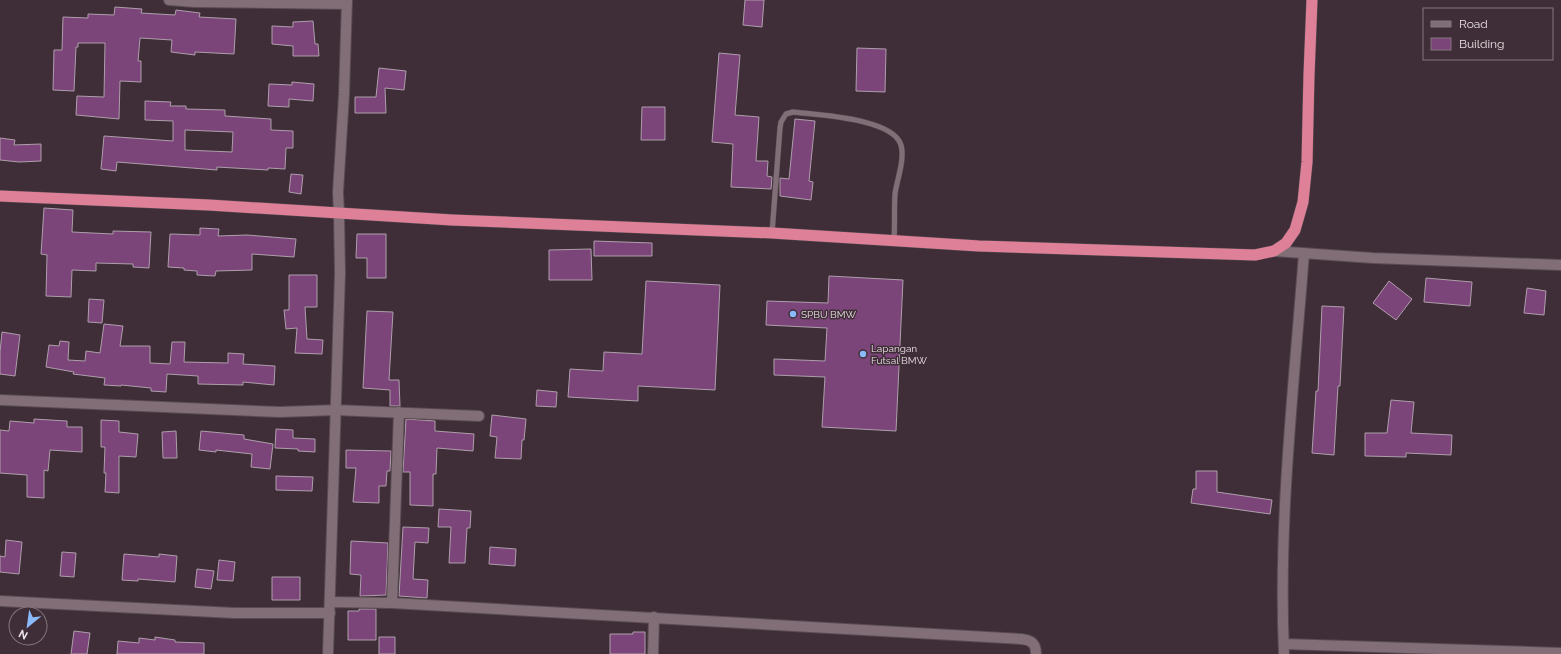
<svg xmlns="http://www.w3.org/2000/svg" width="1561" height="654" viewBox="0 0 1561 654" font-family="Raleway,sans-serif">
<rect width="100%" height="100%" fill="#3f2e37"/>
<path fill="#7c4579" stroke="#ae9eac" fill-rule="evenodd" d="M745 0H764L762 27 743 25Z
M115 7 142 9 141 13 175 15 176 10 200 13 199 17 236 19 234 54 195 52V55L171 52 172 40 140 38 138 61H141V82L120 81 119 119 76 115 77 96 104 97 105 43H78V47H76L74 91 53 90 54 50H62L63 17 88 18V14L114 15Z
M313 21 315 44H318L319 56H293V46L272 44V26L293 27V22Z
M857 48 886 49 885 92 856 91Z
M719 53 740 55 735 115 759 117 756 161H768L767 176 772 177 771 189 731 187 733 144 712 142Z
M379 68 406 71 404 90 385 88 386 113H355V97H376Z
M292 82 314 84 313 101 289 99V107L268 106 269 84 292 85Z
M145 101 171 102 170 106H186V109L225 110V116L271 119V130L293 131V148H286L285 169 268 168V170L217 167V170L117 162 116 171 101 169 104 136 173 141V121L145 120ZM185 130 233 132 232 152 185 150Z
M642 107H665V140H641Z
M795 119 815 121 809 181 813 182 811 200 780 196V178L789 179Z
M0 138 15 140 14 145 41 144V161L19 162 0 160Z
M291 174 303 175 301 194 289 192Z
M44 208 73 210 72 232 113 234V231L151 232 149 268 133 267V264L96 263V271L72 270 71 297 46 296 47 255 41 254Z
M200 228 219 229 218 236 247 235 296 239 294 257 252 254V270L216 271 215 276 197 275V271L184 270V268L168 267 170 234 200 235Z
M357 234H386V278H367V258H356Z
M594 241 652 243V256H594Z
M591 249 592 280H549V250Z
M289 275H317V307H305L307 339 323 340 322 354 295 353 297 328 286 329 284 310H289Z
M829 276 903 280 896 431 822 427 825 377 774 375V359L825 361 827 328 766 325 767 301 828 303Z
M1426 278 1472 282 1470 306 1424 302Z
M646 281 720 285 715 390 638 386V401L568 397 570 369 603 371 604 352 642 354Z
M1389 281 1412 299 1396 320 1373 303Z
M1527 288 1546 291 1544 315 1524 313Z
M89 299 104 300 102 323 88 322Z
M1322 306 1344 307 1340 386H1338L1334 455 1312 453 1316 391H1318Z
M367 311 393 312 389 380H399L400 406H390V390L363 388Z
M104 324 123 326 120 346H150V363L170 364 172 342H185L184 362 228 363V353L244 354 243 364 275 366 274 385 243 382V385L198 384V376L167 374 166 392 151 391V388L121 385V386L104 385 105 378 73 374 74 372 46 367 49 345 59 346 60 341 69 342 68 360 85 361 86 351 100 353Z
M2 332 20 335 15 376 0 374V352Z
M537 390 557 392 556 407 536 406Z
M1391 400 1414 402 1411 433 1452 435 1451 455 1406 453V457L1365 456V433H1387Z
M492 415 526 419 524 440H522L521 459 495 458 497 437 490 436Z
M34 419 67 421V427H82V452L50 450 48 471 44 470V498L27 497V475L0 473V430L9 431 10 421 34 423Z
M406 419 435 421V431L474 434 473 451 437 448 436 474H433V506L410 505V472H403Z
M101 420 119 421V432L138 434 136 457 119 456V493L105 492 106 473H104L105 447H101Z
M276 429 293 430V438L315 439V452L298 451V449L275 448Z
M176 431 177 458H163L162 432Z
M201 431 244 435V439L273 444 270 469 251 467 252 454 216 450V452L199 450Z
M346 450 391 451 390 471H387L386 486H379V503L353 502 356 468H346Z
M1196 471H1217V492L1272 500 1270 514 1191 503 1193 489H1196Z
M276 476 313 477 312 491 276 490Z
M439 509 471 511 470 528H467L465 563H449L451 527H438Z
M403 527 429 528 428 543 415 542 413 579 428 580 427 598 399 596Z
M6 540 22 542 19 574 0 572V556L5 557Z
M351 541 388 543 386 595 360 596 361 575 350 574Z
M490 547 516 549 515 566 489 564Z
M62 552 76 553 74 577 60 576Z
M124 554 159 557V554L177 556 175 582 138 579V581L122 580Z
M219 560 235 562 233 581 217 580Z
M197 569 214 571 211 589 195 587Z
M272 577H300V600H272Z
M359 609H376V640H348V611H359Z
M74 631 90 633 87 654H71Z
M633 632H645V654H610V634H633Z
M155 637 175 640V642L204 643V654H117L118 641 139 643V638L155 640Z
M379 637H395V654H379Z"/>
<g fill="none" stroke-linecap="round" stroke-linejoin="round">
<g stroke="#594b52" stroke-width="6">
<path id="service" d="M772 233 780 128 781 122 786 114 793 112C817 115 893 118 901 145 905 160 897 179 895 194 894 209 895 225 894 240"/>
</g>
<g stroke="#594b52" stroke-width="12">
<path id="minor" d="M169 0 194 2 347 4
M339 214 338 192 344 95 347 0
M1274 251 1373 258 1561 265
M0 400 280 412 336 410 479 416
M0 601 234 613H330
M330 602 392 603 1021 639C1031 640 1036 643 1036 654
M392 603 399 412
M1284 644 1561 653
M653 654 654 617
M1284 654C1278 520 1294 386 1304 253"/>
</g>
<g stroke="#594b52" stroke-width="12">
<path id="tertiary" d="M328 654 340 273 339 214"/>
</g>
<g stroke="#594b52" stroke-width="12">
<path id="trunk" d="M0 196 209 205 452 220 772 233 979 246 1255 255 1274 251 1286 243 1295 230 1303 202 1307 162 1309 75 1312 0"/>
</g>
<use href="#service" stroke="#816e77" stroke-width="5"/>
<use href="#minor" stroke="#816e77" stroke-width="10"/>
<use href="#tertiary" stroke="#816e77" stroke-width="10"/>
<use href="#trunk" stroke="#de8098" stroke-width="11"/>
</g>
<g fill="#8abafc" stroke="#3f2e37" stroke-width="1.5">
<circle cx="793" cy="314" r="4"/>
<circle cx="863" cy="354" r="4"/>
</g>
<g text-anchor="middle" stroke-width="3" stroke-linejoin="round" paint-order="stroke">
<g font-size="10" fill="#ebe0e5" stroke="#3f2e37" text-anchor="start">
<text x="801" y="318">SPBU BMW</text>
<text x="871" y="352">Lapangan<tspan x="871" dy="12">Futsal BMW</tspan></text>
</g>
</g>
<rect x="1423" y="8" width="130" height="52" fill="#3f2e37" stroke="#84757d"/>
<rect x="1431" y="21" width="20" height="6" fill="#816e77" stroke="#84757d"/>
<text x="1459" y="28" font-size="12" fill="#ebe0e5">Road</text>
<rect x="1431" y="38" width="20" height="12" fill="#7c4579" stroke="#84757d"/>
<text x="1459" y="48" font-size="12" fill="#ebe0e5">Building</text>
<g transform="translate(28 626) rotate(209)"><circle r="19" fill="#3f2e37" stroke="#84757d"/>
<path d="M0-3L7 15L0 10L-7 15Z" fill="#8abafc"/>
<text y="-6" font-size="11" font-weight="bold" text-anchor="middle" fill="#ebe0e5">N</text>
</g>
</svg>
